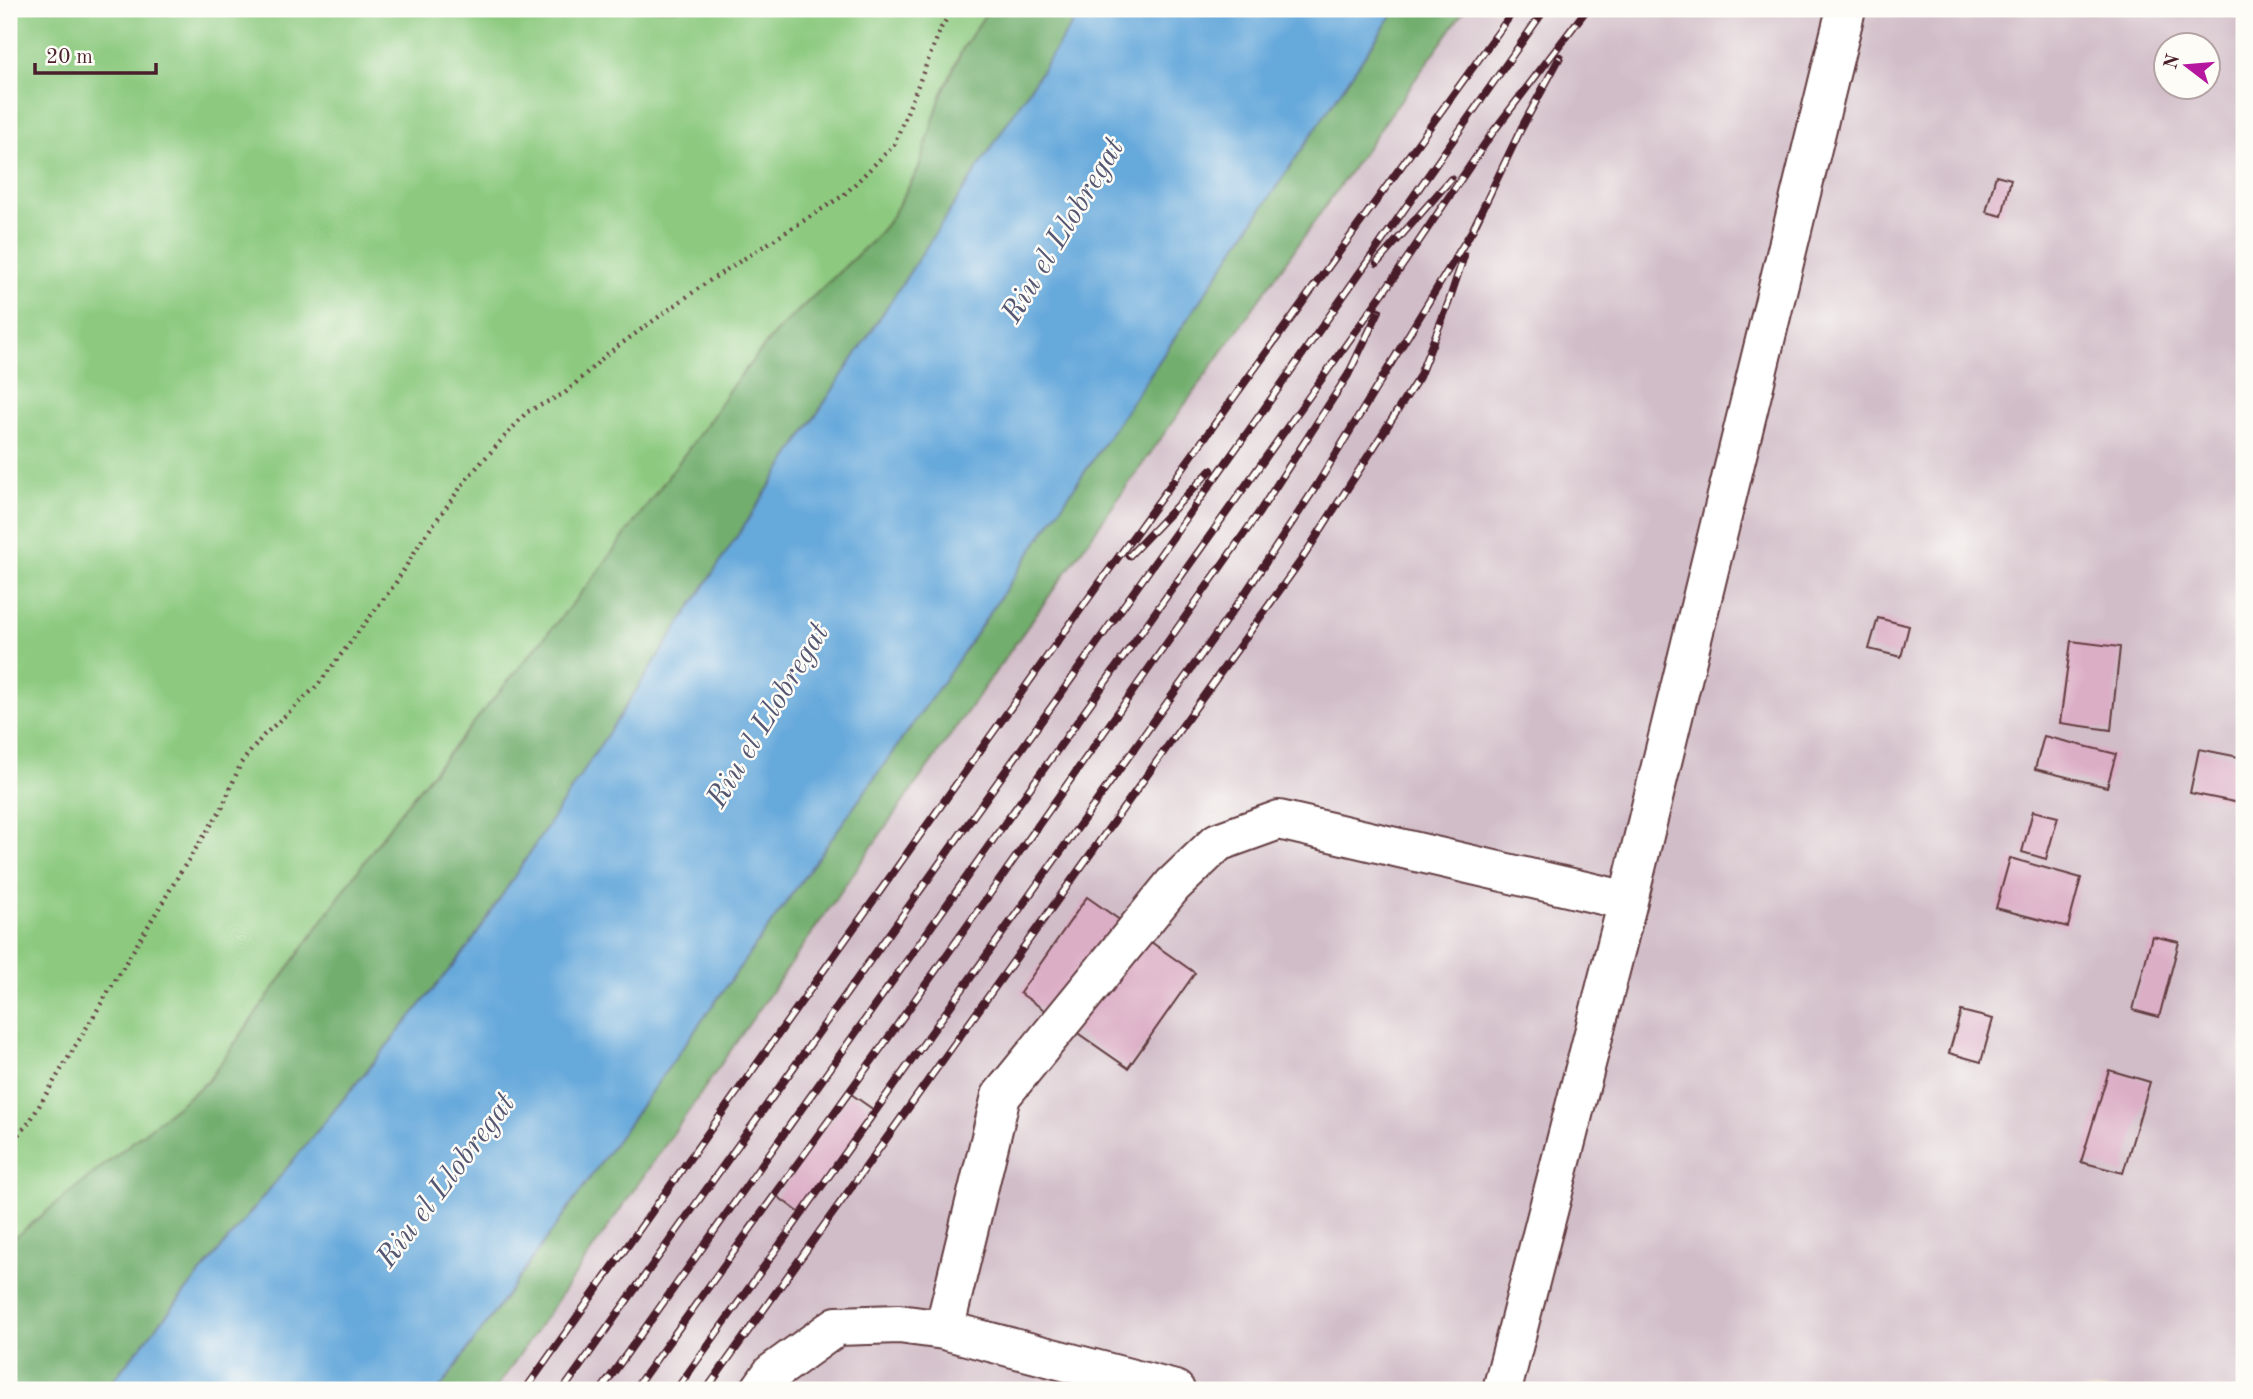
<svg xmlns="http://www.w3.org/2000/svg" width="2253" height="1399" viewBox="0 0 2253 1399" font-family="'Old Standard TT',serif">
<rect width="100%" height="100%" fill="#fdfcf7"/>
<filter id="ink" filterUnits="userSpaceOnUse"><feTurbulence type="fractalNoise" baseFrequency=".0143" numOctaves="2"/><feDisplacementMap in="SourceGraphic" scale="14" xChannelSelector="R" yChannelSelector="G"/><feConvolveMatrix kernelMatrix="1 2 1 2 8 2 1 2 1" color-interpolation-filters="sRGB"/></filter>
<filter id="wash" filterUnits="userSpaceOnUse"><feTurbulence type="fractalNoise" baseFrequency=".00686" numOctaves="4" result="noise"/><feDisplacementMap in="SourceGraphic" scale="28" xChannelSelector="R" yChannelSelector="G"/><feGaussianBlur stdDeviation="1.57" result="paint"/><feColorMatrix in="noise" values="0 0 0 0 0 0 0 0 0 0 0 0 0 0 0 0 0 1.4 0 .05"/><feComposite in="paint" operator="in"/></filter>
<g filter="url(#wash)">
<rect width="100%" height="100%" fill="#f1debf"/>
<path fill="#d1bdc8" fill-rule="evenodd" d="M1465 9H2244V1390H495L889 822ZM2166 46H2208V88H2166Z"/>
<path fill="#8dca80" stroke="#6c7456" stroke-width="2" d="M9 9H989L962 50 941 96 918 170 890 220 873 240 777 331 728 391 712 417 592 580 399 813 208 1081 9 1242Z"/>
<path fill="#72ae6e" stroke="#5e664c" stroke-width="2" d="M989 9H1082L469 946 105 1390H9V1242L208 1081 399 813 592 580 712 417 728 391 777 331 873 240 890 220 918 170 941 96 962 50Z
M1396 9H1465L889 822 495 1390H439L952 669Z"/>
<path fill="#66a9db" stroke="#586483" stroke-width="2" d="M1082 9H1396L952 669 439 1390H105L469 946Z"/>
<g id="blocks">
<path fill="#dcaec6" d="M1996 175 2011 179 2002 216 1986 212Z
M1878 618 1909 626 1901 657 1869 649Z
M2071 641 2120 647 2111 730 2060 723Z
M2044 736 2116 754 2107 787 2035 769Z
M2199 749 2244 758V804L2190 793Z
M2033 811 2058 817 2046 859 2022 852Z
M2010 858 2081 878 2068 927 1996 908Z
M1087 897 1195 973 1128 1068 1020 993Z
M2152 936 2179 942 2159 1017 2133 1010Z
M1961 1011 1993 1019 1981 1062 1949 1053Z
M2109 1070 2150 1082 2123 1173 2081 1162Z
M851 1094 874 1110 800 1213 777 1196Z"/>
</g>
</g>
<g filter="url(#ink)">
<use href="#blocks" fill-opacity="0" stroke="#633c41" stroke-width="2"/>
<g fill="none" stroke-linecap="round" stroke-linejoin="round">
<g stroke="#633c41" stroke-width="42">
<path id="minor" d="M944 1330 1175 1390
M760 1390 772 1373 837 1326 899 1324 944 1330 1001 1096 1173 885 1218 842 1279 820 1628 901
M1502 1390 1628 901 1846 9"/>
</g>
<path stroke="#633c41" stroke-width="4.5" stroke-dasharray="2 5" stroke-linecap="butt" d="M9 1145 30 1121 182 870 222 808 241 763 264 735 317 686 395 584 422 540 469 476 527 412 565 393 607 354 706 283 844 195 894 145 941 28 953 9"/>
<use href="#minor" stroke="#fff" stroke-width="38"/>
<g stroke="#4a1f2b" stroke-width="8">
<path id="rail" d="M1377 263 1451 179
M1129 556 1211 470
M525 1390 1088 599 1515 9
M563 1390 1250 429 1545 9
M601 1390 1400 269 1493 132 1587 9
M634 1390 881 1048 1258 514 1348 375 1379 311
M676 1390 1244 595 1317 485 1473 229 1521 129 1560 57
M706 1390 1302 559 1419 377 1448 304 1464 256"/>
</g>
<use href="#rail" stroke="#fdfcf7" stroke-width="5" stroke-dasharray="16" stroke-linecap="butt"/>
</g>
</g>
<g text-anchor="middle" stroke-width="5" stroke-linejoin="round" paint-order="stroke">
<g font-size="30" font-style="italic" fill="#555671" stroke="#fdfcf7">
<text transform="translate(1062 230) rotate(-59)" y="10">Riu el Llobregat</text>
<text transform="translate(767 715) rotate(-59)" y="10">Riu el Llobregat</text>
<text transform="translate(445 1180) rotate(-53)" y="10">Riu el Llobregat</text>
</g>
</g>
<rect width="2253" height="1399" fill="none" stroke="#fdfcf7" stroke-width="35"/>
<g transform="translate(2187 66) rotate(286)"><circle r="33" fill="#fdfcf7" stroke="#b5a4a5" stroke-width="2"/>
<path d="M0-5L12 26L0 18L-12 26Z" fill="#b5179e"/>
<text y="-10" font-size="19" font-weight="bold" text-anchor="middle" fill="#4a1f2b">N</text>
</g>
<path d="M35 63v10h121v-10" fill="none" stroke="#4a1f2b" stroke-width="3.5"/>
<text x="46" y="63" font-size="21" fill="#4a1f2b" stroke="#fdfcf7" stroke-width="5" paint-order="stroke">20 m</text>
</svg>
